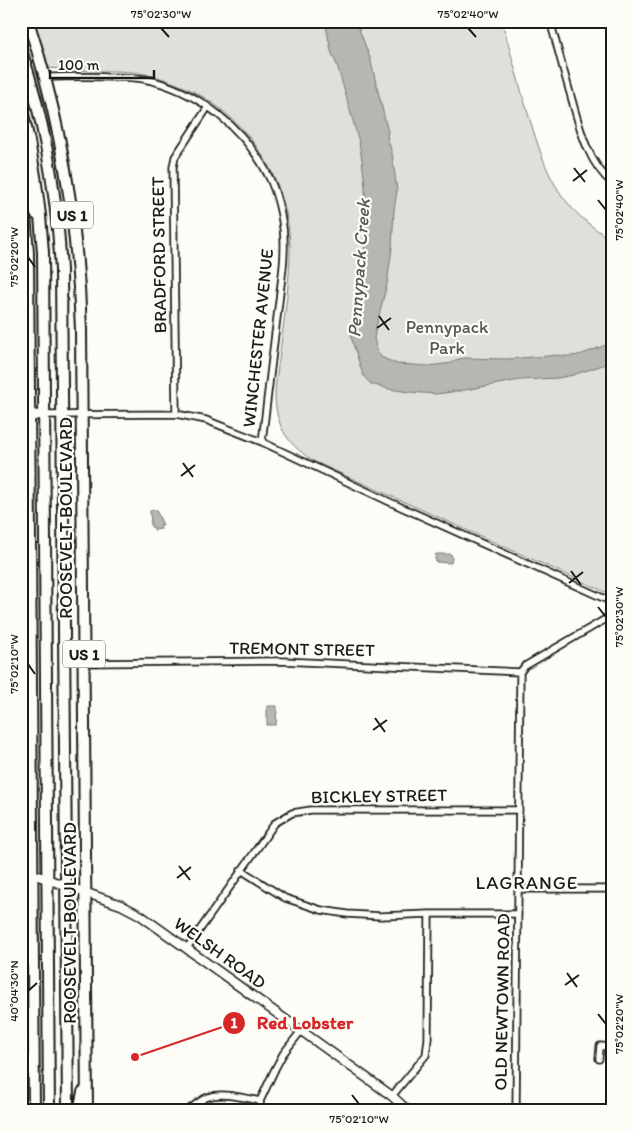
<svg xmlns="http://www.w3.org/2000/svg" width="633" height="1132" viewBox="0 0 633 1132" font-family="Itim,sans-serif">
<rect width="100%" height="100%" fill="#fdfcf7"/>
<filter id="ink" filterUnits="userSpaceOnUse"><feTurbulence type="fractalNoise" baseFrequency=".02" numOctaves="2"/><feDisplacementMap in="SourceGraphic" scale="10" xChannelSelector="R" yChannelSelector="G"/><feConvolveMatrix kernelMatrix="1 2 1 2 8 2 1 2 1" color-interpolation-filters="sRGB"/></filter>
<g filter="url(#ink)">
<path fill="#eeede9" d="M21 721H25L23 859 21 858Z
M21 885H22L24 1111H21Z"/>
<path fill="#e0dfdb" stroke="#7e7e7c" d="M33 21H502C511 54 520 88 530 120 538 145 545 170 559 191 572 212 591 227 612 240V595L315 462C289 445 277 430 275 398 275 385 277 373 279 360 283 326 289 290 290 255 292 177 242 106 169 81 151 74 132 71 113 71 97 71 81 71 64 69 59 68 54 69 49 68L46 63Z"/>
<path fill="#b7b6b2" stroke="#797876" d="M325 21H356L370 58 388 132 387 136 392 153 397 191 394 210 392 248 387 284 376 327 374 338 377 351 381 357 397 364 429 366 452 363 455 360 464 358 507 359 559 355C577 360 595 348 612 343V362L573 375 558 378 520 380 459 391 436 394 409 392 389 389 371 384 367 380 363 375 351 337 353 319V314L359 298 366 233 365 186 362 160 359 142 338 68 331 51Z
M153 510H156L163 525H160L161 529 154 530V527H151L150 511Z
M436 554H451L452 558 451 563 436 562 435 558Z
M267 706H277L276 725H267Z"/>
<g fill="none" stroke-linecap="round" stroke-linejoin="round">
<g stroke="#1c1c1c" stroke-width="9">
<path id="street" d="M550 21C557 45 563 69 570 93 579 124 586 161 612 183
M45 77C65 77 86 76 106 77 118 77 131 77 144 79 198 90 246 129 270 179 279 199 285 228 284 250 284 259 283 268 282 276L262 442
M21 412H29L44 415 176 414 206 420 262 442 392 503 612 602
M176 414 173 167 175 157 208 107
M21 419H29L42 415
M84 663 282 661 520 672
M21 711H32
M241 870 285 898 321 910 347 914 381 916 429 914H518
M518 889H612
M187 948 275 823 292 813 311 810H519
M599 1059 600 1046 612 1047
M392 1096 426 1055 428 1039 429 914
M187 1111C194 1106 200 1100 208 1097 222 1092 246 1098 260 1101
M261 1111 260 1101 275 1069 283 1054 301 1031
M516 1111 520 672 525 666 604 620 612 613"/>
</g>
<g stroke="#1c1c1c" stroke-width="11">
<path id="secondary" d="M21 870 121 905 140 915 392 1096 408 1111"/>
</g>
<g stroke="#1c1c1c" stroke-width="14">
<path id="highway" d="M28 21C61 121 78 225 81 330L87 1111
M21 50C45 122 57 195 61 270L68 1111
M21 105C33 154 40 202 43 252L49 1111
M21 170 36 214
M21 181 25 215 28 253 34 1111
M79 1111 83 1092"/>
</g>
<use href="#street" stroke="#fdfcf7" stroke-width="5.5"/>
<use href="#secondary" stroke="#fdfcf7" stroke-width="8"/>
<use href="#highway" stroke="#fdfcf7" stroke-width="10"/>
</g>
</g>
<path fill="none" stroke="#1c1c1c" stroke-width="2" d="M161 28 169 37M468 28 476 37M574 168 585 182M573 181 587 170M598 200 606 210M28 257 35 267M379 316 389 330M377 328 391 318M183 463 193 477M181 476 195 465M571 571 581 585M569 583 583 572M598 607 606 617M28 664 35 674M375 718 385 732M373 730 387 720M179 866 190 880M177 878 191 867M567 973 577 987M565 985 579 975M28 991 37 983M598 1014 606 1024M352 1095 359 1104"/>
<g text-anchor="middle" stroke-width="4.5" stroke-linejoin="round" paint-order="stroke">
<g fill="#fdfcf7" stroke="#605f5e" stroke-width="1">
<rect x="51" y="201.5" width="42" height="27" rx="4"/>
<rect x="63" y="640.5" width="42" height="27" rx="4"/>
</g>
<g font-size="16" font-weight="bold" fill="#1c1c1c">
<text x="72" y="221">US 1</text>
<text x="84" y="660">US 1</text>
</g>
<g font-size="18" fill="#1c1c1c" stroke="#fdfcf7">
<text transform="translate(159 255) rotate(-91)" y="6">BRADFORD STREET</text>
<text transform="translate(258 338) rotate(-84)" y="6">WINCHESTER AVENUE</text>
<text transform="translate(66 518) rotate(-90)" y="6">ROOSEVELT BOULEVARD</text>
<text transform="translate(302 649) rotate(1)" y="6">TREMONT STREET</text>
<text transform="translate(379 796) rotate(-1)" y="6">BICKLEY STREET</text>
<text transform="translate(70 923) rotate(-90)" y="6">ROOSEVELT BOULEVARD</text>
<text transform="translate(220 953) rotate(36)" y="6">WELSH ROAD</text>
<text transform="translate(502 1002) rotate(-89)" y="6">OLD NEWTOWN ROAD</text>
</g>
<g font-size="18" fill="#575655" stroke="#fdfcf7">
<text x="447" y="333">Pennypack<tspan x="447" dy="21">Park</tspan></text>
</g>
<g font-size="19" font-style="italic" fill="#5a5a58" stroke="#fdfcf7">
<text transform="translate(358 268) rotate(-86)" y="7">Pennypack Creek</text>
</g>
<g font-size="19" letter-spacing="1" fill="#1c1c1c" stroke="#fdfcf7">
<text x="527" y="889">LAGRANGE</text>
</g>
</g>
<path fill="none" stroke="#d62828" stroke-width="2" d="M135 1057L234 1023"/>
<g fill="#d62828" stroke="#fdfcf7" stroke-width="2">
<circle cx="135" cy="1057" r="5"/>
<circle cx="234" cy="1023" r="12"/>
</g>
<g font-size="15" text-anchor="middle" font-weight="bold" fill="#fff">
<text x="234" y="1028">1</text>
</g>
<g font-size="19" text-anchor="middle" font-weight="bold" fill="#d62828" stroke="#fdfcf7" stroke-width="4.5" stroke-linejoin="round" paint-order="stroke">
<text x="305" y="1029">Red Lobster</text>
</g>
<rect width="633" height="1132" fill="none" stroke="#fdfcf7" stroke-width="55"/>
<path d="M50 70v8h104v-8" fill="none" stroke="#1c1c1c" stroke-width="2.5"/>
<text x="58" y="70" font-size="15" fill="#1c1c1c" stroke="#fdfcf7" stroke-width="4" paint-order="stroke">100 m</text>
<rect x="28" y="28" width="578" height="1076" fill="none" stroke="#1c1c1c" stroke-width="2"/>
<g font-size="12" text-anchor="middle" fill="#1c1c1c">
<text x="161" y="18">75°02'30"W</text>
<text x="468" y="18">75°02'40"W</text>
<text transform="translate(619 210) rotate(-90)" y="4">75°02'40"W</text>
<text transform="translate(14 257) rotate(-90)" y="4">75°02'20"W</text>
<text transform="translate(619 617) rotate(-90)" y="4">75°02'30"W</text>
<text transform="translate(14 664) rotate(-90)" y="4">75°02'10"W</text>
<text transform="translate(14 991) rotate(-90)" y="4">40°04'30"N</text>
<text transform="translate(619 1024) rotate(-90)" y="4">75°02'20"W</text>
<text x="359" y="1123">75°02'10"W</text>
</g>
</svg>
